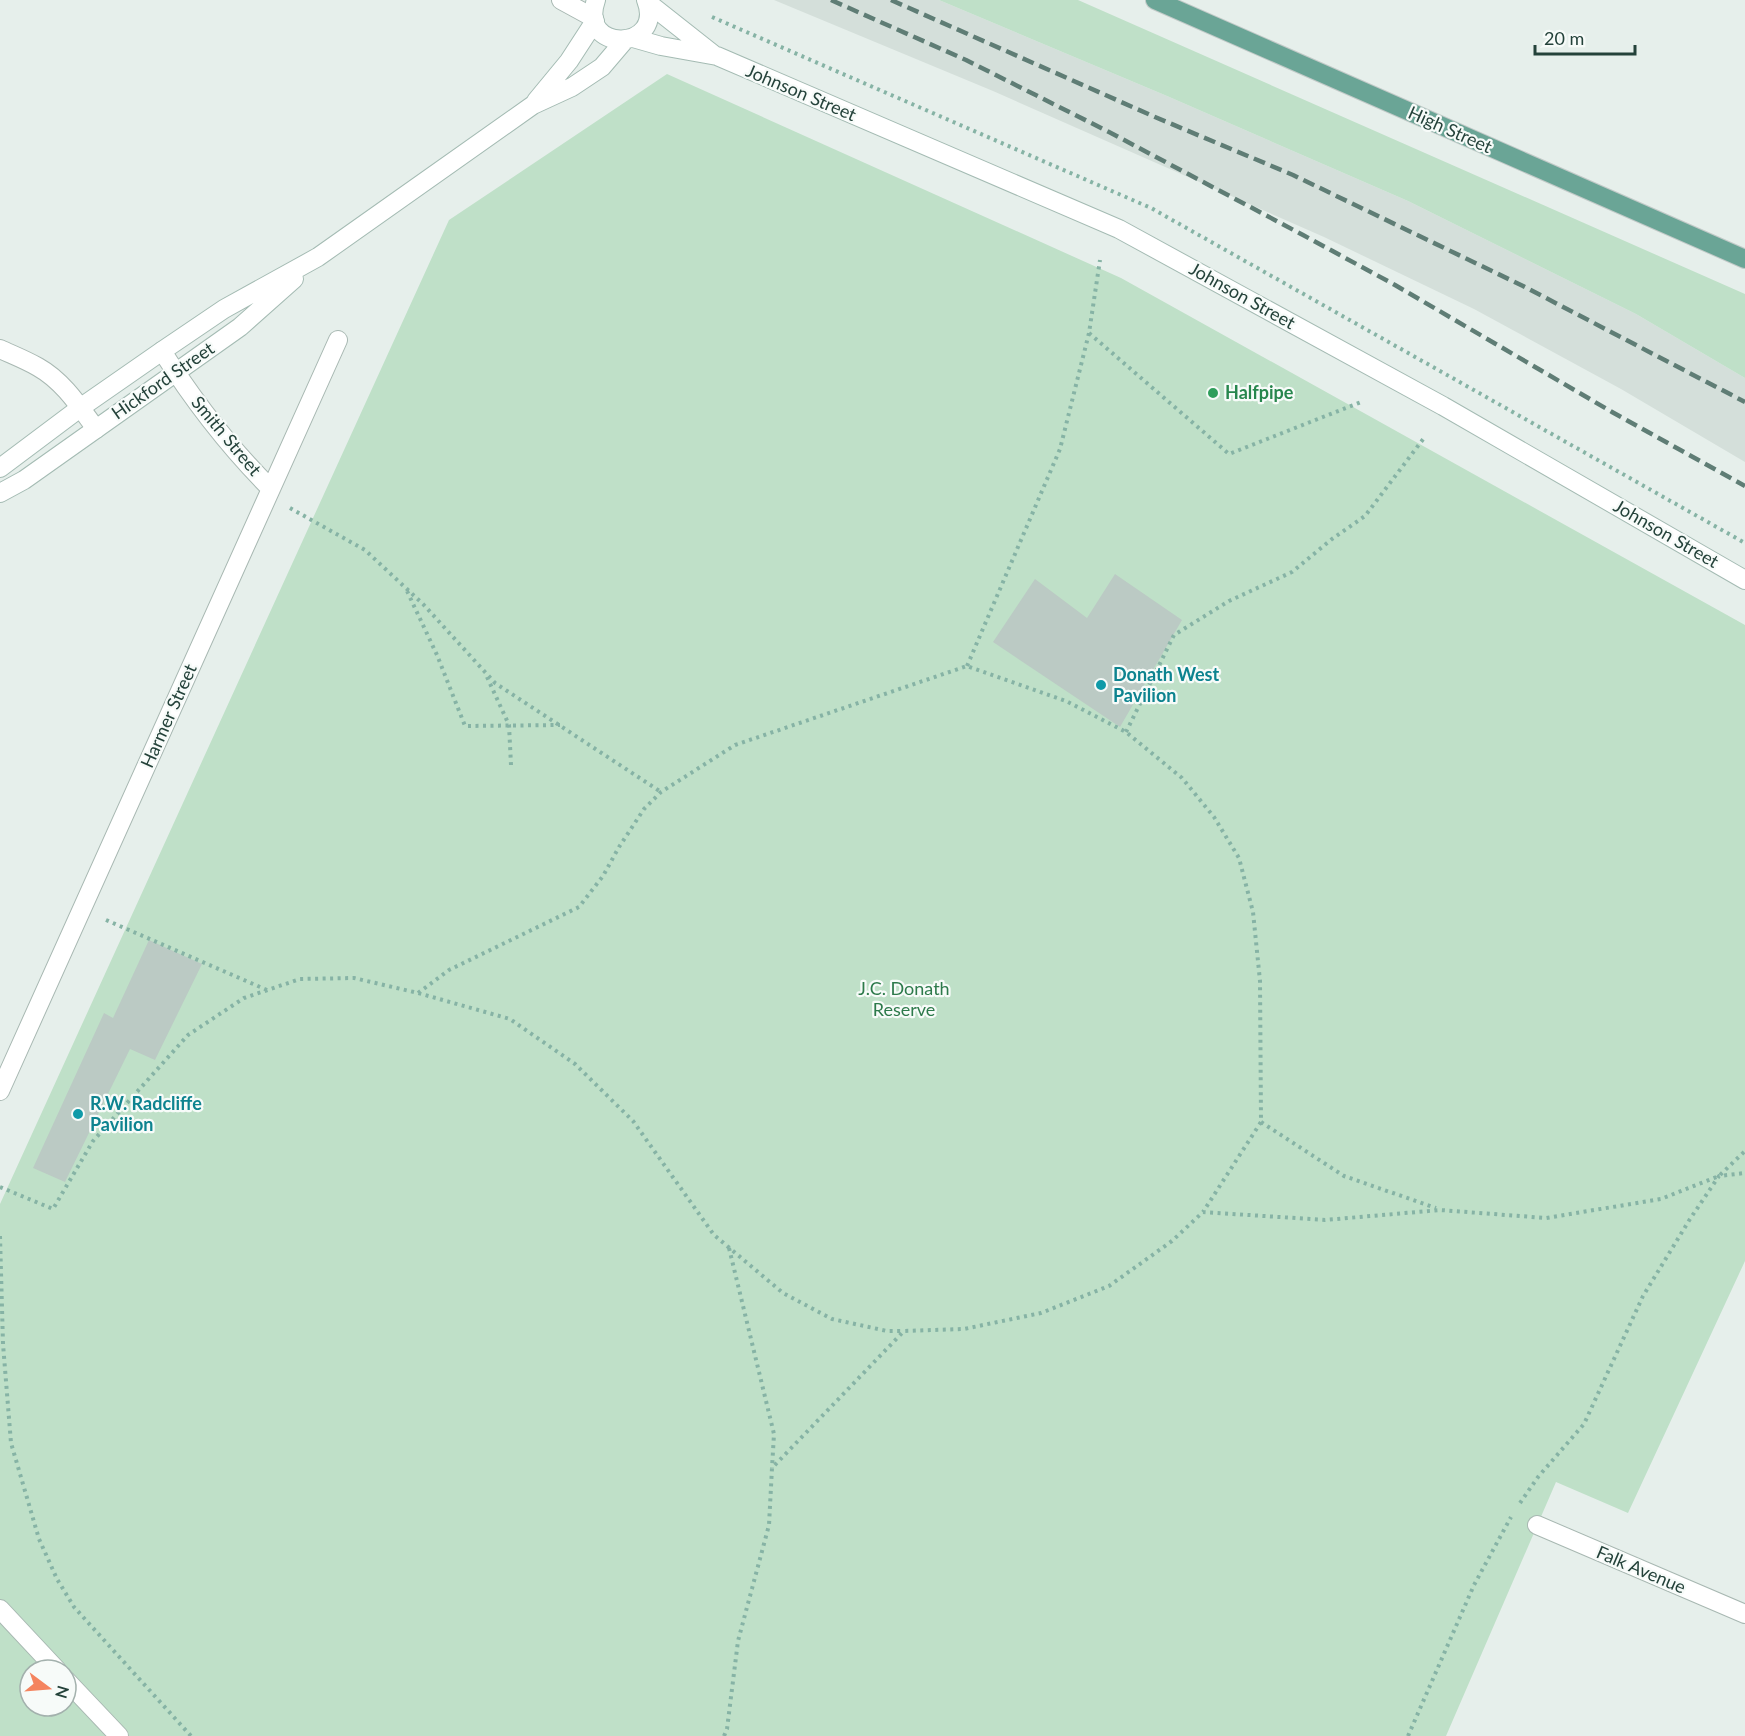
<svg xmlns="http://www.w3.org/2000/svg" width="1745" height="1736" viewBox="0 0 1745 1736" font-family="Lato,sans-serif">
<rect width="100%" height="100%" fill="#e6efeb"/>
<path fill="#d4dfda" d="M774 0H939L1167 96 1408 201 1636 314 1745 378V462L1621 389 1474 309 1324 237 993 91Z"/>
<path fill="#bfe0c8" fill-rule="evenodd" d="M939 0H1078L1745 294V378L1636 314 1408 201 1167 96Z
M667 74 1121 278 1745 625V1261L1628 1513 1556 1482 1446 1736H0V1204L449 220ZM30 1670H66V1706H30Z"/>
<path fill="#bbcac4" d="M1115 574 1182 620 1120 727 993 642 1035 579 1087 618Z
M149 940 202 964 155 1060 130 1049 65 1182 33 1168 104 1013 113 1018Z"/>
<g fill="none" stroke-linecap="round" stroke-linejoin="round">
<g stroke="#a8b8b2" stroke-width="20">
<path id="street" d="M561 0 594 18
M0 349C13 355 26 360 38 367 63 381 79 406 96 429
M162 351C193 400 230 448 271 489
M0 1091 338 340
M1537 1525 1745 1614
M0 1609 57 1670
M66 1680 119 1736"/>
</g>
<g stroke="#a4bbb3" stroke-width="20">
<path id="secondary" d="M596 0C577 54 666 51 646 0
M647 2 713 54
M633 38 661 46 717 56 1119 229 1443 406 1745 580
M536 101 569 61 595 21
M0 468 80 408 162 351 224 309 318 257 533 105 572 87 602 67 625 40
M0 493 24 480 240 327 294 279"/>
</g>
<g stroke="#c2cac8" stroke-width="20">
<path id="primary" d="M1155 0 1745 259"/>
</g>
<path stroke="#86b3a5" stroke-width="4" stroke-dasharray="3 4.5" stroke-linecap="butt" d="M712 17 1151 208 1745 543
M1089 333 1229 454 1361 402
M290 508 365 550 423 604 495 683 661 792
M407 591 437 655 465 726 560 725
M967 666 1060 449 1089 333 1100 260
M487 677 509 725 511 765
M1126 732 1174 635 1229 601 1292 572 1332 539 1365 516 1424 438
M106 920 267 990
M418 993 449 970 579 907 603 876 619 847 644 809 661 792 735 745 967 666 1066 701 1126 732 1182 778 1214 817 1239 858 1253 912 1260 981 1261 1122 1203 1212
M1261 1122 1344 1176 1436 1208
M0 1187 53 1209 93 1141 188 1035 244 998 300 979 354 978 418 993 510 1019 575 1064 633 1121 714 1235 783 1293 832 1319 887 1331H904
M0 1236 3 1344 11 1443 39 1539 57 1579 74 1607 191 1736
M729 1248 774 1434 772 1468
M1520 1503 1538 1477 1584 1424 1643 1296 1690 1219 1719 1176 1745 1173
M724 1736 727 1729 738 1641 769 1525 772 1468 904 1331 964 1329 1041 1313 1109 1286 1172 1241 1203 1212 1325 1220 1440 1210 1546 1218 1661 1199 1719 1176 1745 1151
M1408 1736 1474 1585 1511 1517"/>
<use href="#street" stroke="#fff" stroke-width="18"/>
<use href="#secondary" stroke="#fff" stroke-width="18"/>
<use href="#primary" stroke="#6aa596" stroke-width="18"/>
<path stroke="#5f7d75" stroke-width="4.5" stroke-dasharray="12 6" stroke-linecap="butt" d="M831 0 966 60 1109 132 1303 235 1395 285 1612 412 1745 486
M891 0 1155 117 1293 175 1523 286 1745 402"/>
</g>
<circle fill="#2e9e5b" stroke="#f7fbf9" stroke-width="2" cx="1213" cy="393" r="6"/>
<g fill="#0f9aa8" stroke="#f7fbf9" stroke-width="2">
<circle cx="1101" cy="685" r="6"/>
<circle cx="78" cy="1114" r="6"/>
</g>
<g text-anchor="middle" stroke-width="4.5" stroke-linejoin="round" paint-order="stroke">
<g font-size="18" fill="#24423a" stroke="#f7fbf9">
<text transform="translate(801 93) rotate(23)" y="6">Johnson Street</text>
<text transform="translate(1450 130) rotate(24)" y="6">High Street</text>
<text transform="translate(1242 296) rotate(29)" y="6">Johnson Street</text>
<text transform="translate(163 381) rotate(-35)" y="6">Hickford Street</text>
<text transform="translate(226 436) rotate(50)" y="6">Smith Street</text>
<text transform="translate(1666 534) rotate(30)" y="6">Johnson Street</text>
<text transform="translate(169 716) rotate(-66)" y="6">Harmer Street</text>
<text transform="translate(1641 1570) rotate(23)" y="6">Falk Avenue</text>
</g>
<g font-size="18" font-weight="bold" fill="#27864d" stroke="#f7fbf9" text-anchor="start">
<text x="1225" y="399">Halfpipe</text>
</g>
<g font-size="18" font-weight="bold" fill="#0d838f" stroke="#f7fbf9" text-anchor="start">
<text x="1113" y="681">Donath West<tspan x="1113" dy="21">Pavilion</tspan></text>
<text x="90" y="1110">R.W. Radcliffe<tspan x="90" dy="21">Pavilion</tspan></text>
</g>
<g font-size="18" fill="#2d7a4b" stroke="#f7fbf9">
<text x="904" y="995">J.C. Donath<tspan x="904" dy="21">Reserve</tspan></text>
</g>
</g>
<g transform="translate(48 1688) rotate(106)"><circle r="28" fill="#f7fbf9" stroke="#a3b1ad" stroke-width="1.5"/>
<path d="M0-4.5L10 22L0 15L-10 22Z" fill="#f4845f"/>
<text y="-9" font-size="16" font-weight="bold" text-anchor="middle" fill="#24423a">N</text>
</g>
<path d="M1535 45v9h100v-9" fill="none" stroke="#24423a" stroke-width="3"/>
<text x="1544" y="45" font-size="18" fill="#24423a" stroke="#f7fbf9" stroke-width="4.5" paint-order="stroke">20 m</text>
</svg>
